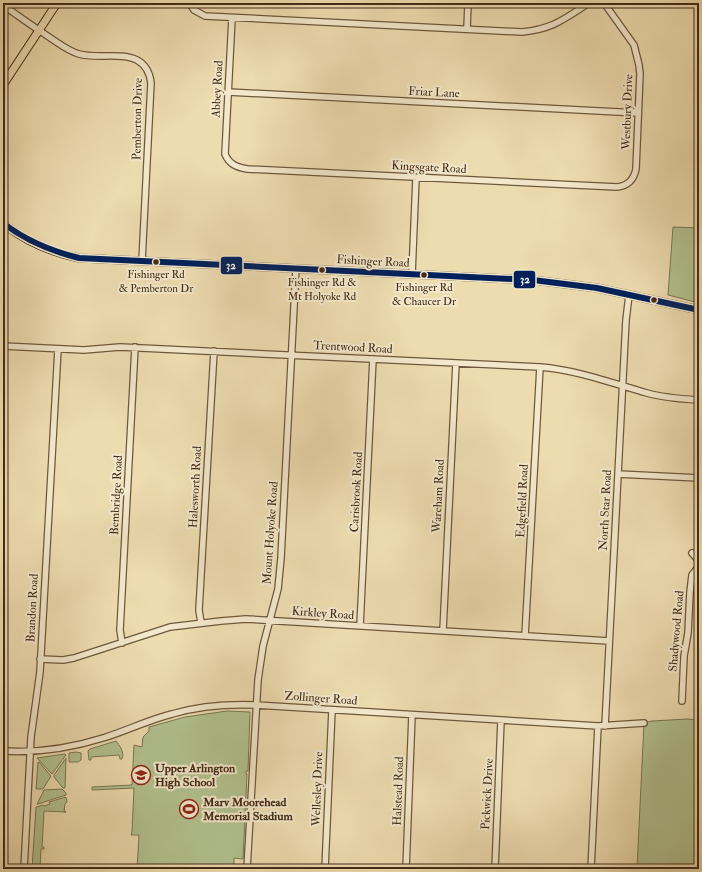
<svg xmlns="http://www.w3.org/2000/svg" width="702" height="872" viewBox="0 0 702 872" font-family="'IM FELL Double Pica',serif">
<rect width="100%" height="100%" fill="#eddcb0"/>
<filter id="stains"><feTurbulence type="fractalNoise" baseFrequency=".005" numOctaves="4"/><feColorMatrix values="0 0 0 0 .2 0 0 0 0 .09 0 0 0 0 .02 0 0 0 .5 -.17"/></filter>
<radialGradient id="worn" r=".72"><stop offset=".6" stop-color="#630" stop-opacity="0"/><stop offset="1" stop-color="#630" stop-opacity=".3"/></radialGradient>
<path fill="#b2c290" stroke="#7a7753" d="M673 227 699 228V303L668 295Z
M227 711 250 712 248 771H246V774H247L243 859 234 858V865H227V869H137L139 835H131L132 832 134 788 92 790V787L132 785 134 745 142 747 143 737 149 731V727L185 717Z
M687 719 699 720V869H637L644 723 652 721Z
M116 741C119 745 125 752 122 759H120L119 755 91 757V760H89L88 751 90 749Z
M76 752 81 753V760L78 762H69V753Z
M65 754 66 755 52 774 37 758Z
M66 758 65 788H63L54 777V775Z
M38 762H39L51 776 43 789H36Z
M62 789 66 793V795L38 804H37L44 790Z
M66 797 67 802 65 804 64 812H66L44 811 42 847H44V849H41L40 869H32L36 807 43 805 44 806 50 804 49 802Z"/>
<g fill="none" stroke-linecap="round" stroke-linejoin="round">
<g stroke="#6e583c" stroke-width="8">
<path id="minor" d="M189 3 194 10 205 16 522 32C553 29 564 19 589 3
M3 5C18 16 34 27 49 37 58 43 68 51 79 54 96 59 121 52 137 60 146 65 150 74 151 83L142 261
M232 18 225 154C229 164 236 167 247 169L617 187C628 186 634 179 636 169L640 74 639 65 634 45 604 3
M467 29 468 3
M228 92 638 113
M412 274 416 178
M3 346 84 350 120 347 540 367C577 370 612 383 647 393 664 398 682 399 699 400
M618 474 699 478
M692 553 699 561
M201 623 199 610 214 351
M360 626 373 359
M443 631 456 363
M525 636 540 367
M122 643 120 630 135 347
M40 659 63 660 74 658 170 627 221 621 246 619 609 641
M682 701 684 656 688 633 690 592 692 575 699 566
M605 726 626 320 629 295
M3 751C36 753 71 748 103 738 126 731 148 720 172 714 199 706 228 704 256 705L598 726 644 723
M24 869 31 737 40 672 58 349
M247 869 258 680 263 646 278 589 281 558 296 268
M325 869 332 710
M406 869 412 715
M495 869 501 720
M591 869 598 726"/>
</g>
<g stroke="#432c16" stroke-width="9">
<path id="major" d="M3 85 57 3
M3 223C26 242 50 252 79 258L533 280 597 288 699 310"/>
</g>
<use href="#minor" stroke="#f3e8cc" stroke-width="5.5"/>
<use href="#major" stroke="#eddcb0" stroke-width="7"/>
<g stroke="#f3e8cc" stroke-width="9">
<path id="bus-1" d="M3 223C26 241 51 251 79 258L533 280 597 288 699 310"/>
</g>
<use href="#bus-1" stroke="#00205b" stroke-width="6"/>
</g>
<defs>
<g id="school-ring" transform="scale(1)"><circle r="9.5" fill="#f3e8cc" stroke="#8f2418" stroke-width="1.5"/><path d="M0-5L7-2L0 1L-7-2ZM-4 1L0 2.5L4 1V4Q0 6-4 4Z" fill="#8f2418"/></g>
<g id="stadium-ring" transform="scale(1)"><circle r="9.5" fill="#f3e8cc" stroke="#8f2418" stroke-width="1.5"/><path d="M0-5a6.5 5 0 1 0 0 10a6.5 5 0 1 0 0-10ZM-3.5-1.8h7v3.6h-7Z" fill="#8f2418"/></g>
</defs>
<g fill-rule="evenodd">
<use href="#school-ring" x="141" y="775"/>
<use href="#stadium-ring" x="189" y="809"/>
</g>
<g fill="#432c16" stroke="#f3e8cc" stroke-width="1.5">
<circle cx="156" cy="262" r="3.5"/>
<circle cx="322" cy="270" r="3.5"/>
<circle cx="424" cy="275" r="3.5"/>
<circle cx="654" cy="300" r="3.5"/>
</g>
<g text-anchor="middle" stroke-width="4" stroke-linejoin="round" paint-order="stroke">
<g font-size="11" fill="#432c16" stroke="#f3e8cc">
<text x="156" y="278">Fishinger Rd<tspan x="156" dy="14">&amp; Pemberton Dr</tspan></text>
<text x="322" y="286">Fishinger Rd &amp;<tspan x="322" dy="14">Mt Holyoke Rd</tspan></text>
<text x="424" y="291">Fishinger Rd<tspan x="424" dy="14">&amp; Chaucer Dr</tspan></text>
</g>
<g font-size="12" fill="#432c16" stroke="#f3e8cc">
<text transform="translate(217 89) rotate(-87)" y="4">Abbey Road</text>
<text transform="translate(434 92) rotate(3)" y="4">Friar Lane</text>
<text transform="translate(627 112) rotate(-88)" y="4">Westbury Drive</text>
<text transform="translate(137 119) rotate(-89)" y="4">Pemberton Drive</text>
<text transform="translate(429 167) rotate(3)" y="4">Kingsgate Road</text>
<text transform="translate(373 261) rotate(3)" y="4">Fishinger Road</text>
<text transform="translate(353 347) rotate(3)" y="4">Trentwood Road</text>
<text transform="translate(195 487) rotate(-87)" y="4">Halesworth Road</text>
<text transform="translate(356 492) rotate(-87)" y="4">Carisbrook Road</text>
<text transform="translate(116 495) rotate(-87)" y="4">Bembridge Road</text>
<text transform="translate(438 496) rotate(-87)" y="4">Wareham Road</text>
<text transform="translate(522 501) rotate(-87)" y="4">Edgefield Road</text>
<text transform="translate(605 510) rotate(-87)" y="4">North Star Road</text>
<text transform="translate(270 533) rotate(-86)" y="4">Mount Holyoke Road</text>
<text transform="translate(32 608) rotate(-87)" y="4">Brandon Road</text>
<text transform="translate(323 613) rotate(4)" y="4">Kirkley Road</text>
<text transform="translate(676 631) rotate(-85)" y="4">Shadywood Road</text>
<text transform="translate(321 698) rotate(4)" y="4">Zollinger Road</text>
<text transform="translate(317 789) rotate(-88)" y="4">Wellesley Drive</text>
<text transform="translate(398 791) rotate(-88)" y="4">Halstead Road</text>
<text transform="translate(487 794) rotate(-87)" y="4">Pickwick Drive</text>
</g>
<g font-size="12" font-weight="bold" fill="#432c16" stroke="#f3e8cc" text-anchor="start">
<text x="155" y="772">Upper Arlington<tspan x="155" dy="14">High School</tspan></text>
<text x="203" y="806">Marv Moorehead<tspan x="203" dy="14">Memorial Stadium</tspan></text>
</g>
</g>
<g stroke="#f3e8cc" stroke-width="1.5">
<rect x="220" y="256" width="23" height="19" rx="4" fill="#00205b"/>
<rect x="513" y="270" width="23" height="19" rx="4" fill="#00205b"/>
</g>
<g font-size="11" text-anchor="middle" font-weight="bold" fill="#fff">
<text x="231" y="269">32</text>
<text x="525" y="283">32</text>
</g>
<rect width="702" height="872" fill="none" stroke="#eddcb0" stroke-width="16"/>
<rect x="4" y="4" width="694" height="864" fill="none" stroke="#432c16" stroke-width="2"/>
<rect x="8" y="8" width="686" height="856" fill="none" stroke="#432c16"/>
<rect width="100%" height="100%" filter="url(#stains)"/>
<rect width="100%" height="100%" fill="url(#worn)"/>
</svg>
